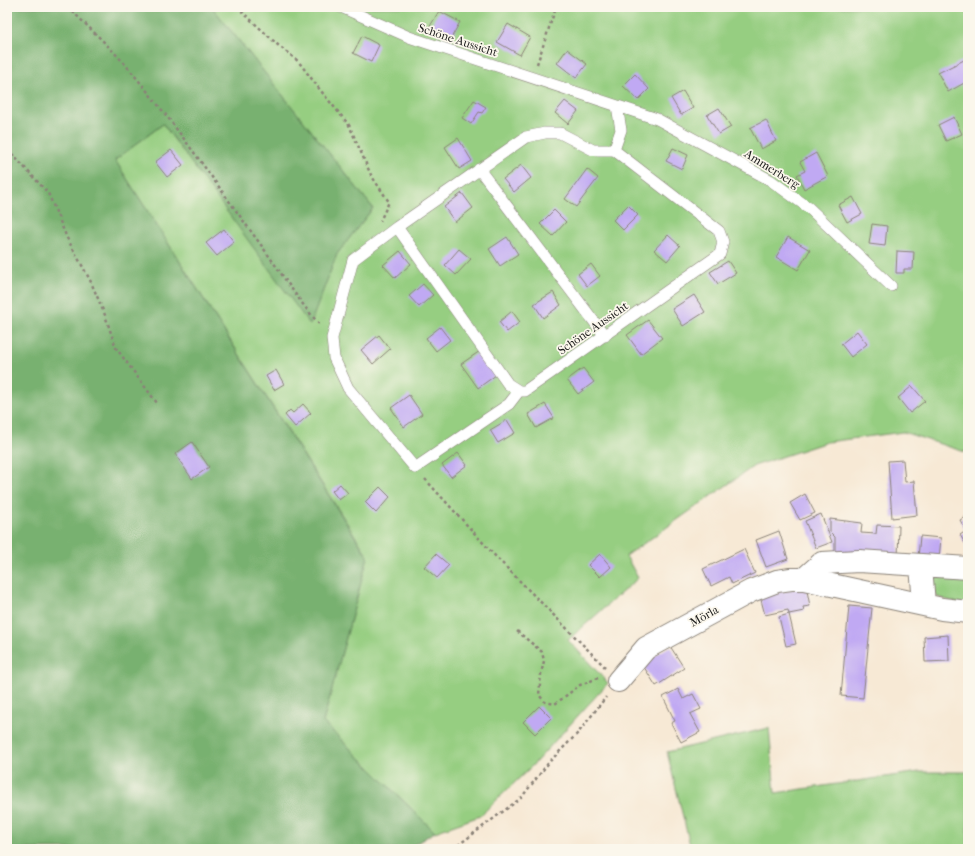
<svg xmlns="http://www.w3.org/2000/svg" width="975" height="856" viewBox="0 0 975 856" font-family="'IM FELL French Canon',serif">
<rect width="100%" height="100%" fill="#fbf7ec"/>
<filter id="ink" filterUnits="userSpaceOnUse"><feTurbulence type="fractalNoise" baseFrequency=".025" numOctaves="2"/><feDisplacementMap in="SourceGraphic" scale="8" xChannelSelector="R" yChannelSelector="G"/><feConvolveMatrix kernelMatrix="1 2 1 2 8 2 1 2 1" color-interpolation-filters="sRGB"/></filter>
<filter id="wash" filterUnits="userSpaceOnUse"><feTurbulence type="fractalNoise" baseFrequency=".012" numOctaves="4" result="noise"/><feDisplacementMap in="SourceGraphic" scale="16" xChannelSelector="R" yChannelSelector="G"/><feGaussianBlur stdDeviation="0.9" result="paint"/><feColorMatrix in="noise" values="0 0 0 0 0 0 0 0 0 0 0 0 0 0 0 0 0 1.4 0 .05"/><feComposite in="paint" operator="in"/></filter>
<g filter="url(#wash)">
<rect width="100%" height="100%" fill="#f7e9d5"/>
<path fill="#96ce81" stroke="#59754e" d="M212 7H968V453L903 432 827 442 754 466 626 556 638 578 568 640 608 683 533 765 480 816 435 832 323 722 368 556 115 160 163 124 310 324 337 254 373 208Z
M968 575V606L937 597 931 587 932 579 934 577Z
M769 728 775 793 919 772H968V849H691L667 752Z"/>
<path fill="#78b16f" stroke="#4a6646" d="M7 7H212L373 208 337 254 310 325 163 124 115 160 368 557 323 722 435 832 407 849H7Z"/>
<g id="blocks">
<path fill="#c0a9f3" d="M439 11 460 22 450 40 429 28Z
M508 24 530 37 520 55 497 42Z
M362 36 379 45 371 62 353 53Z
M567 49 587 64 576 78 557 63Z
M968 58V81L948 92 938 73Z
M635 74 649 89 638 100 623 86Z
M683 91 693 108 681 115 671 98Z
M474 100 486 107 482 113 479 112 471 124 462 118Z
M565 101 578 111 568 124 555 113Z
M719 108 731 127 719 134 707 115Z
M954 117 962 134 946 141 938 125Z
M766 120 776 141 761 149 750 128Z
M458 138 472 161 459 169 445 147Z
M673 148 688 155 682 169 666 161Z
M171 150 183 165 167 177 155 162Z
M816 153 828 176 804 189 797 175 805 171 800 162Z
M521 165 531 178 514 192 503 179Z
M587 169 598 178 576 207 565 199Z
M462 193 473 208 455 222 444 207Z
M853 197 862 214 847 222 838 205Z
M628 205 638 215 623 230 613 220Z
M554 210 566 222 553 236 540 224Z
M872 224 887 226 885 246 869 244Z
M224 229 234 242 217 256 206 243Z
M668 235 680 246 667 261 654 250Z
M507 237 518 254 500 266 489 249Z
M788 237 810 250 798 270 776 257Z
M459 249 471 259 456 275 445 265Z
M400 251 411 264 395 278 383 265Z
M897 251 914 252 913 269H904V273H896Z
M728 261 736 273 718 284 710 272Z
M591 264 600 276 587 286 578 274Z
M423 284 433 295 419 307 409 296Z
M553 292 561 305 543 318 534 304Z
M694 295 705 312 683 326 672 309Z
M512 311 520 322 507 332 499 322Z
M648 320 662 338 641 354 627 335Z
M440 327 450 340 436 351 426 338Z
M857 331 867 344 851 357 841 344Z
M379 335 390 349 373 364 361 350Z
M480 351 496 375 478 388 461 364Z
M583 368 594 382 578 394 567 380Z
M276 370 284 384 274 390 266 376Z
M912 386 925 401 910 413 898 398Z
M409 395 422 414 404 427 391 408Z
M303 404 311 413 295 427 285 415 290 410 293 413Z
M545 404 554 418 536 428 528 414Z
M507 420 515 433 498 443 490 430Z
M192 442 209 467 192 479 175 454Z
M458 453 467 465 451 477 442 465Z
M903 460 905 482 914 481 917 515 892 518 888 461Z
M340 484 348 493 339 500 332 491Z
M380 487 390 497 376 513 365 502Z
M805 494 815 513 800 520 790 503Z
M821 514 832 542 816 548 805 521Z
M968 515V548L960 535 966 531 960 520Z
M830 519 862 523 861 533 876 534 877 525 899 526 898 558 835 553V537L830 532Z
M779 531 788 559 766 567 756 540Z
M920 536 941 538 939 559 918 558Z
M744 549 755 573 732 584 729 577 711 586 703 569Z
M436 554 449 565 437 578 424 567Z
M600 554 611 567 600 577 588 565Z
M806 586 810 606 803 607 804 611 789 614 796 644 786 646 779 617 789 614 788 610 765 615 760 596Z
M849 606 872 608 863 698 841 696Z
M948 635 949 661 925 662 924 637Z
M670 646 684 668 656 686 642 664Z
M678 689 683 699 693 694 701 709 690 714 700 732 681 742 671 723 675 721 663 697Z
M539 706 551 718 535 734 523 722Z"/>
</g>
</g>
<g filter="url(#ink)">
<use href="#blocks" fill-opacity="0" stroke="#8a8278" stroke-width="1"/>
<g fill="none" stroke-linecap="round" stroke-linejoin="round">
<g stroke="#8a8278" stroke-width="12">
<path id="lane" d="M341 7 409 37 657 119 770 180 809 208 891 286
M479 169 605 336
M397 227 508 384 519 391H525L720 254 723 242 719 231 614 150
M519 391 509 404 415 468 348 388 334 358 332 338 353 260 397 227 526 137 545 133H560L593 150H614L621 130 617 106"/>
</g>
<g stroke="#8a8278" stroke-width="24">
<path id="street" d="M921 565 924 605
M804 579 822 563 859 561 968 568
M618 681 646 648 751 591 777 581 791 579H804L942 609 968 612"/>
</g>
<path stroke="#8a8278" stroke-width="2.5" stroke-dasharray="3 3" stroke-linecap="butt" d="M68 7C90 29 114 50 134 75 179 129 219 188 261 245 281 272 298 301 321 326
M237 7 279 46 298 61 321 91 349 125 371 175 389 202 380 221
M537 64 556 7
M7 150 13 155 48 193 67 238 90 280 105 315 116 348 157 403
M425 479 497 558 605 667
M517 631 542 652 544 661 541 674 539 695 545 702 555 704 580 685 598 678
M453 849 521 798 550 761 578 733 606 697"/>
<use href="#lane" stroke="#fff" stroke-width="11"/>
<use href="#street" stroke="#fff" stroke-width="22"/>
</g>
</g>
<g text-anchor="middle" stroke-width="3.5" stroke-linejoin="round" paint-order="stroke">
<g font-size="12" fill="#1c1c1c" stroke="#fbf7ec">
<text transform="translate(458 40) rotate(18)" y="4">Schöne Aussicht</text>
<text transform="translate(772 169) rotate(32)" y="4">Ammerberg</text>
<text transform="translate(593 328) rotate(-35)" y="4">Schöne Aussicht</text>
<text transform="translate(704 616) rotate(-29)" y="4">Mörla</text>
</g>
</g>
<rect width="975" height="856" fill="none" stroke="#fbf7ec" stroke-width="24"/>
</svg>
